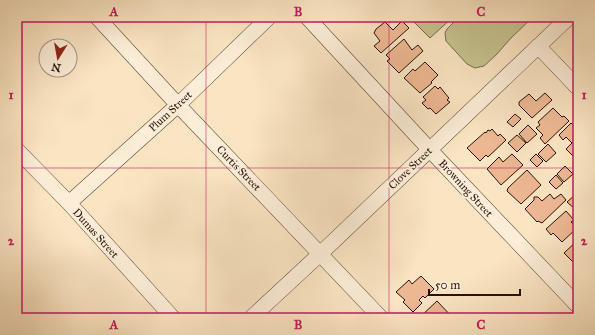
<svg xmlns="http://www.w3.org/2000/svg" width="595" height="335" viewBox="0 0 595 335" font-family="'IM FELL Great Primer',serif">
<rect width="100%" height="100%" fill="#fae4c2"/>
<filter id="stains"><feTurbulence type="fractalNoise" baseFrequency=".005" numOctaves="4"/><feColorMatrix values="0 0 0 0 .2 0 0 0 0 .09 0 0 0 0 .02 0 0 0 .5 -.17"/></filter>
<radialGradient id="worn" r=".72"><stop offset=".6" stop-color="#630" stop-opacity="0"/><stop offset="1" stop-color="#630" stop-opacity=".3"/></radialGradient>
<path fill="#c5c28e" stroke="#776a4a" d="M409 17H453L430 38Z
M459 17H533L511 38 496 55 484 66 475 68 467 64 446 41 445 33 447 29Z"/>
<path fill="#ecb792" stroke="#291206" d="M402 21 409 28 381 53 374 46 380 41 374 33 376 29 385 22 393 30Z
M404 39 412 50 418 45 423 51 399 73 387 61 390 59 386 55Z
M425 62 438 75 431 82 432 83 420 93 404 78 413 69 415 71Z
M435 86 438 89 440 87 449 98 447 100 450 102 436 114 430 108 428 109 422 103 426 100 423 97Z
M545 93 552 100 532 118 519 105V102L529 94 536 101Z
M553 108 562 117 564 116 569 121 545 144 540 138 543 135 536 128 540 125 538 122Z
M515 114 521 119 513 127 507 122Z
M571 123 576 128 578 126V152L573 156 566 149 572 143 566 137 563 140 559 135Z
M528 125 537 134 527 143 519 134Z
M492 129 498 136 500 134 506 140 488 157 486 155 480 161 467 148 485 132 486 133 488 130 490 131Z
M517 135 526 143 517 152 508 143Z
M548 144 556 153 546 162 538 154Z
M512 154 523 165 501 185 487 169 499 157 503 162Z
M536 154 543 161 537 167 530 160Z
M565 166 573 174 564 182 557 174Z
M527 170 541 185 521 204 507 191 508 188Z
M556 175 563 183 556 189 549 182Z
M550 194 554 199 561 194 566 200 542 223 538 221 537 222 525 209 534 200V197H538L542 201Z
M575 195 578 199V207L575 209 567 202Z
M566 211 574 220 571 222 577 228 562 242 553 233 551 235 546 229Z
M578 240V267L564 253Z
M421 276 434 289 425 298 423 296 419 300 422 303 413 312 403 302 405 300 396 292 409 280 412 284Z
M437 301 453 318H419Z"/>
<g fill="none" stroke-linecap="round" stroke-linejoin="round">
<g stroke="#5d4635" stroke-width="16">
<path id="minor" d="M97 17 178 105 381 318
M307 17 430 150 578 306
M538 46 578 88
M17 150 69 203 173 318
M69 203 178 105 269 17
M251 318 320 254 569 17"/>
</g>
<use href="#minor" stroke="#fcedd7" stroke-width="15"/>
</g>
<path fill="none" stroke="#c2185b" stroke-width="1" stroke-opacity="0.55" d="M206 17V318M389 17V318M17 168H578"/>
<g text-anchor="middle" stroke-width="3.5" stroke-linejoin="round" paint-order="stroke">
<g font-size="11" fill="#291206" stroke="#fcedd7">
<text transform="translate(170 111) rotate(-43)" y="4">Plum Street</text>
<text transform="translate(239 168) rotate(46)" y="4">Curtis Street</text>
<text transform="translate(410 168) rotate(-44)" y="4">Clove Street</text>
<text transform="translate(466 188) rotate(47)" y="4">Browning Street</text>
<text transform="translate(96 233) rotate(48)" y="4">Dumas Street</text>
</g>
</g>
<rect width="595" height="335" fill="none" stroke="#fae4c2" stroke-width="44"/>
<g transform="translate(58 58) rotate(191)"><circle r="19" fill="#fcedd7" stroke="#a89583"/>
<path d="M0-3L7 15L0 10L-7 15Z" fill="#8f2418"/>
<text y="-6" font-size="11" font-weight="bold" text-anchor="middle" fill="#291206">N</text>
</g>
<path d="M429 289v6h91v-6" fill="none" stroke="#291206" stroke-width="2"/>
<text x="435" y="289" font-size="12" fill="#291206" stroke="#fcedd7" stroke-width="3" paint-order="stroke">50 m</text>
<rect x="22" y="22" width="551" height="291" fill="none" stroke="#c2185b" stroke-width="1.5"/>
<g font-size="13" text-anchor="middle" font-weight="bold" fill="#c2185b">
<text x="114" y="16">A</text>
<text x="298" y="16">B</text>
<text x="481" y="16">C</text>
<text x="11" y="99">1</text>
<text x="584" y="99">1</text>
<text x="11" y="245">2</text>
<text x="584" y="245">2</text>
<text x="114" y="329">A</text>
<text x="298" y="329">B</text>
<text x="481" y="329">C</text>
</g>
<rect width="100%" height="100%" filter="url(#stains)"/>
<rect width="100%" height="100%" fill="url(#worn)"/>
</svg>
